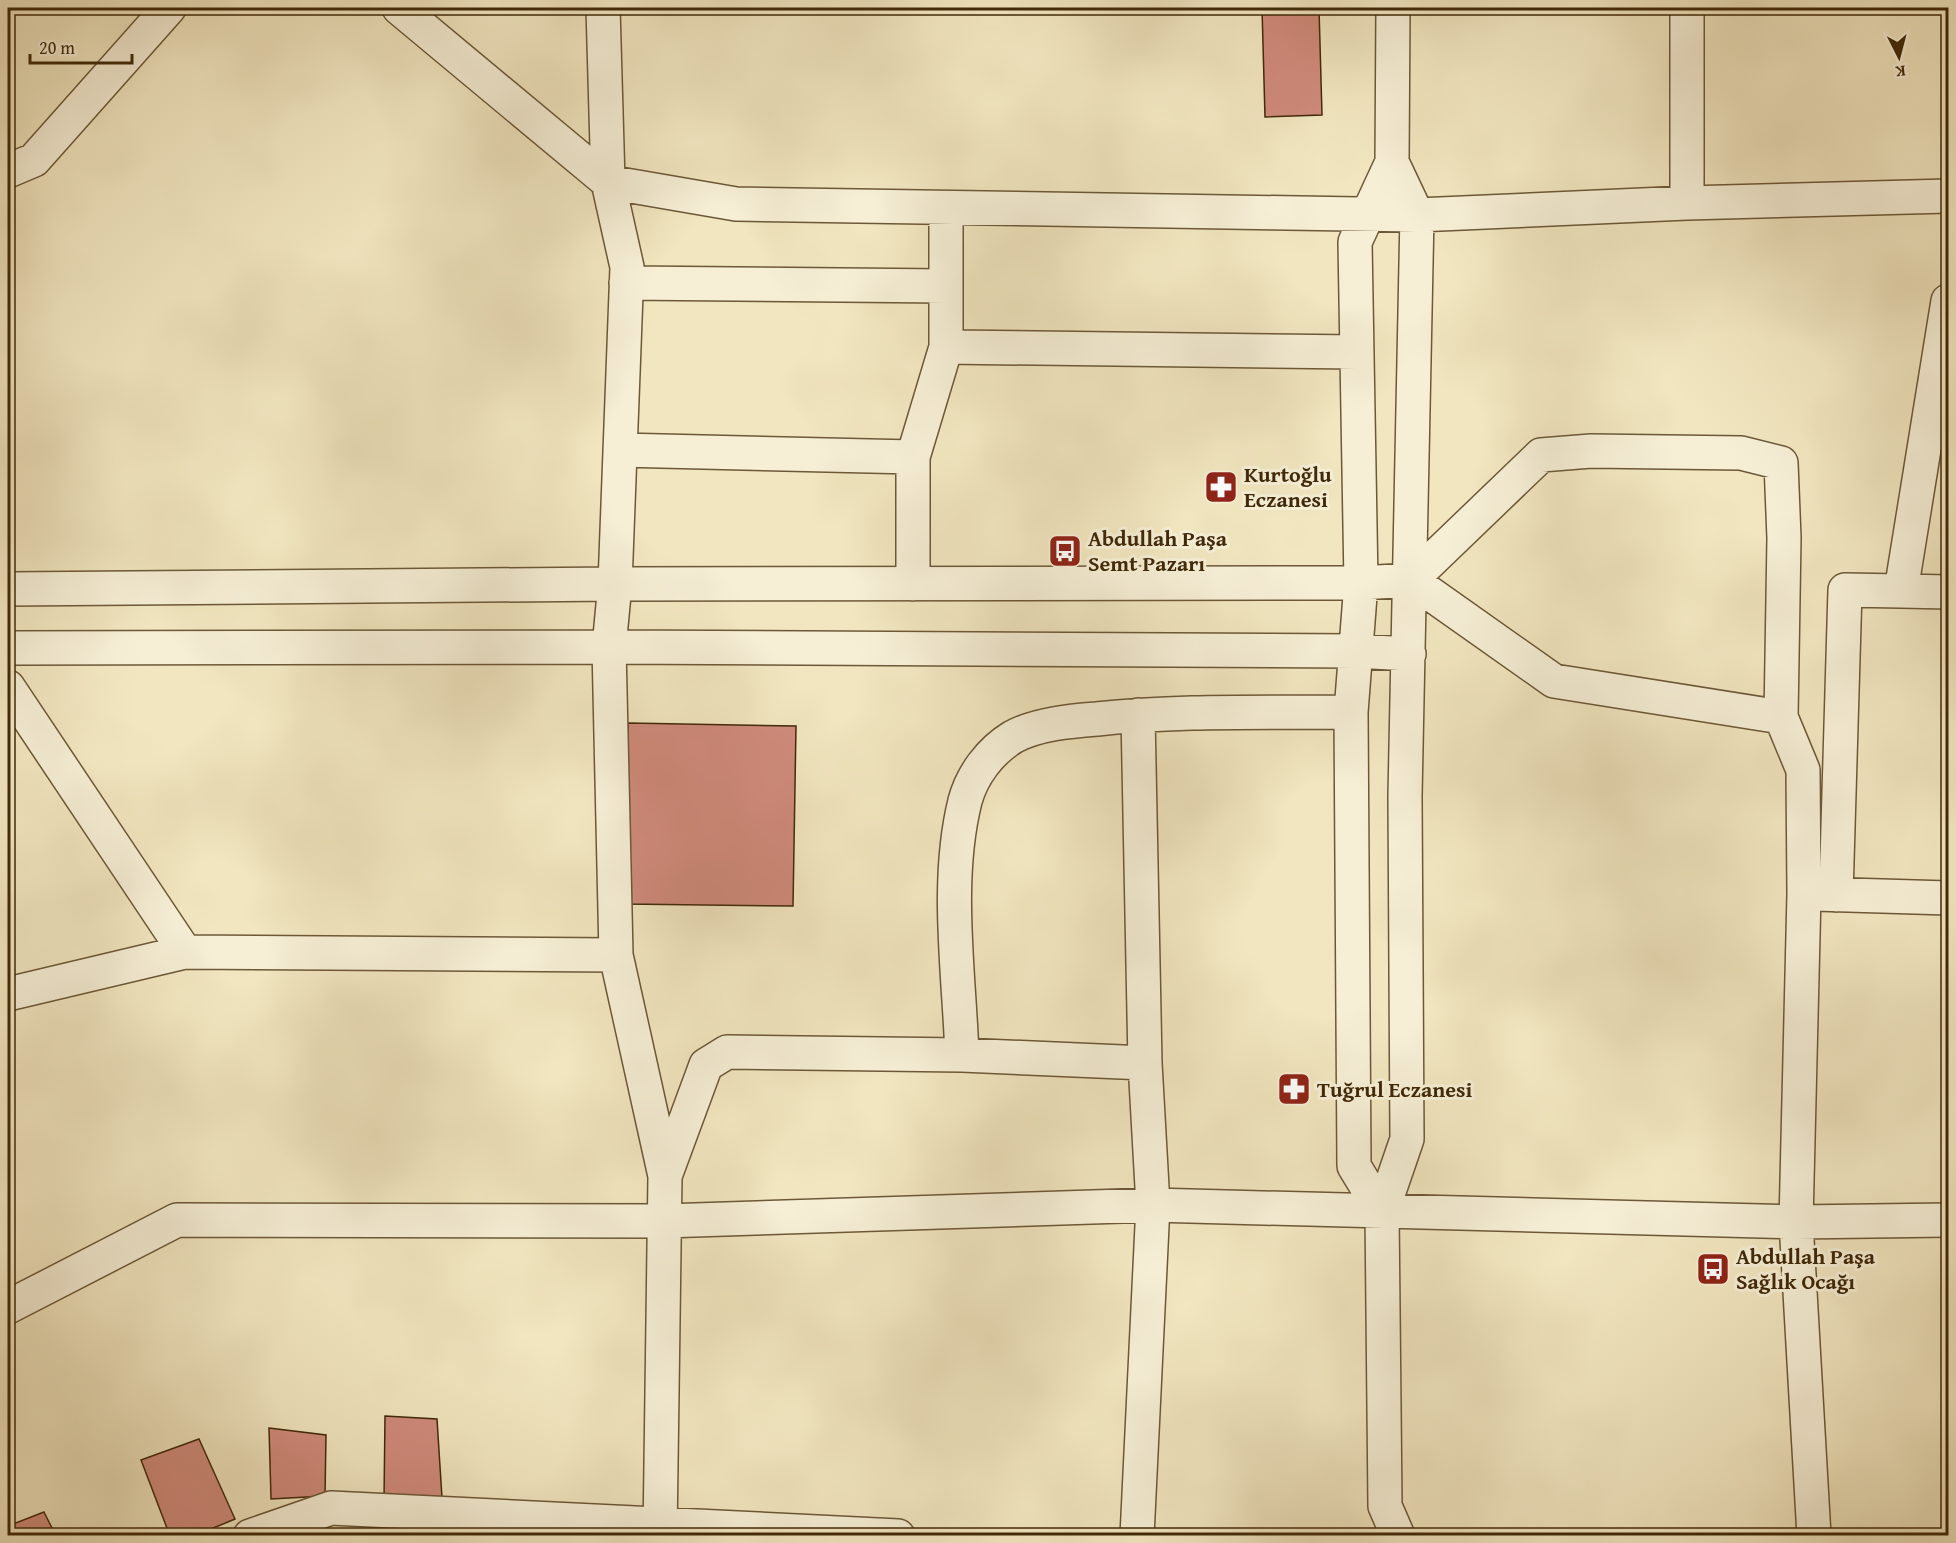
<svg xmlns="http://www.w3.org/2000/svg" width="1956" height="1543" viewBox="0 0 1956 1543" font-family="'Gentium Book Plus',serif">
<rect width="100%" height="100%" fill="#f1e6c0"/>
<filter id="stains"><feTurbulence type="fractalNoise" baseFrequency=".00333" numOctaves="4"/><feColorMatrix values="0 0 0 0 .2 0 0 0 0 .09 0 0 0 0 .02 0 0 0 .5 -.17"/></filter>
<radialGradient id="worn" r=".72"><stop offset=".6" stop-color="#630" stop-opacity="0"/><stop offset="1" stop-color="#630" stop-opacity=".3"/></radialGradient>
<path fill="#d08b7c" stroke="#402909" stroke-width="1.5" d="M1262 8H1319L1322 115 1265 117Z
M628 723 796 726 793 906 625 904Z
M385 1416 437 1419 442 1498 384 1500Z
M269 1428 326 1435 325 1496 271 1499Z
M199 1439 235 1519 194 1536H170L141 1460Z
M44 1512 56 1536H8V1526Z"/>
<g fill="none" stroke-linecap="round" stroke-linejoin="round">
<g stroke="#6c5837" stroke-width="36">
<path id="minor" d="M399 8 608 182 627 267 615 584 609 647 616 955 665 1176 660 1536
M603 8 608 182 736 204 1417 215 1687 203 1948 196
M1392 162 1417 215 1405 796 1407 1139 1382 1212 1385 1506 1398 1536
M8 171 34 160 169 8
M1687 203V8
M626 283 946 286
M1948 301 1901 591 1948 592
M946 347 1357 352
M620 450 913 457
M1411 580 1554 681 1781 717 1803 770 1804 894 1796 1222 1814 1536
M913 584V457L946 347V208
M8 589 615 584 1361 583 1411 580 1541 455 1591 451 1741 453 1781 463 1784 538 1781 717
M8 648 609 647 1355 651 1409 654
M8 687 185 952
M1815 894 1948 898
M1836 895 1845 590 1901 591
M8 994 185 952 616 955
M962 1055C959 973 945 881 965 801 972 775 990 751 1013 737 1037 724 1070 721 1097 719 1181 710 1267 713 1351 712
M665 1176 706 1065 727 1052 962 1055 1145 1063
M1382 1212 1354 1166 1351 712 1361 583 1355 242 1392 162 1393 8
M8 1307 177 1220 664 1221 1153 1205 1796 1222 1948 1220
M250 1536 331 1508 898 1536
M1137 1536 1153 1205 1145 1063 1138 715"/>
</g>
<use href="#minor" stroke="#f6efd6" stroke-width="33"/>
</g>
<defs>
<g id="pharmacy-square" transform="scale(1.725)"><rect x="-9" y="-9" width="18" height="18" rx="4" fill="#8f2418" stroke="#f6efd6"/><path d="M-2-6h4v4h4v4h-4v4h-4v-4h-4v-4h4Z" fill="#fff"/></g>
<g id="bus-square" transform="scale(1.725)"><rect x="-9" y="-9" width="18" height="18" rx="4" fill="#8f2418" stroke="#f6efd6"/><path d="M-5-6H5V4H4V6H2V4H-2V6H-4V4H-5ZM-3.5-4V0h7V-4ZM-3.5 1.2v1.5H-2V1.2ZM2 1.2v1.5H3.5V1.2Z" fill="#fff"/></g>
</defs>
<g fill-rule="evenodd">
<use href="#pharmacy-square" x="1221" y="487"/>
<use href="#bus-square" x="1065" y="551"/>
<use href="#pharmacy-square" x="1294" y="1089"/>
<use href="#bus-square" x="1713" y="1269"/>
</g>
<g text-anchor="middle" stroke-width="6" stroke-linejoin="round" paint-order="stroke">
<g font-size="22" font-weight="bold" fill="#402909" stroke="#f6efd6" text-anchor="start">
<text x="1244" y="482">Kurtoğlu<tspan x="1244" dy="25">Eczanesi</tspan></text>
<text x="1088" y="546">Abdullah Paşa<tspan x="1088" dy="25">Semt Pazarı</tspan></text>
<text x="1317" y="1097">Tuğrul Eczanesi</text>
<text x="1736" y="1264">Abdullah Paşa<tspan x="1736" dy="25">Sağlık Ocağı</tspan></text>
</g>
</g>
<rect width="1956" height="1543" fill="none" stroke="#f1e6c0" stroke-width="30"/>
<rect x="9" y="9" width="1938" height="1525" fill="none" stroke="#402909" stroke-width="3"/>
<rect x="15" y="15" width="1926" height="1513" fill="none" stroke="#402909" stroke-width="1.5"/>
<g transform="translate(1899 57) rotate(174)" stroke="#f6efd6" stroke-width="4.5" paint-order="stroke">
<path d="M0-4.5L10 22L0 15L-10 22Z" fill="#402909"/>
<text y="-9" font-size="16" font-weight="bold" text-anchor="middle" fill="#402909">K</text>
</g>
<path d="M30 54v9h102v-9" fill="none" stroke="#402909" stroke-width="3"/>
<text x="39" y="54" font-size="18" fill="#402909" stroke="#f6efd6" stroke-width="4.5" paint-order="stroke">20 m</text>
<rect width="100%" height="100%" filter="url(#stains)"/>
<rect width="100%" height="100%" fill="url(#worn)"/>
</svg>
